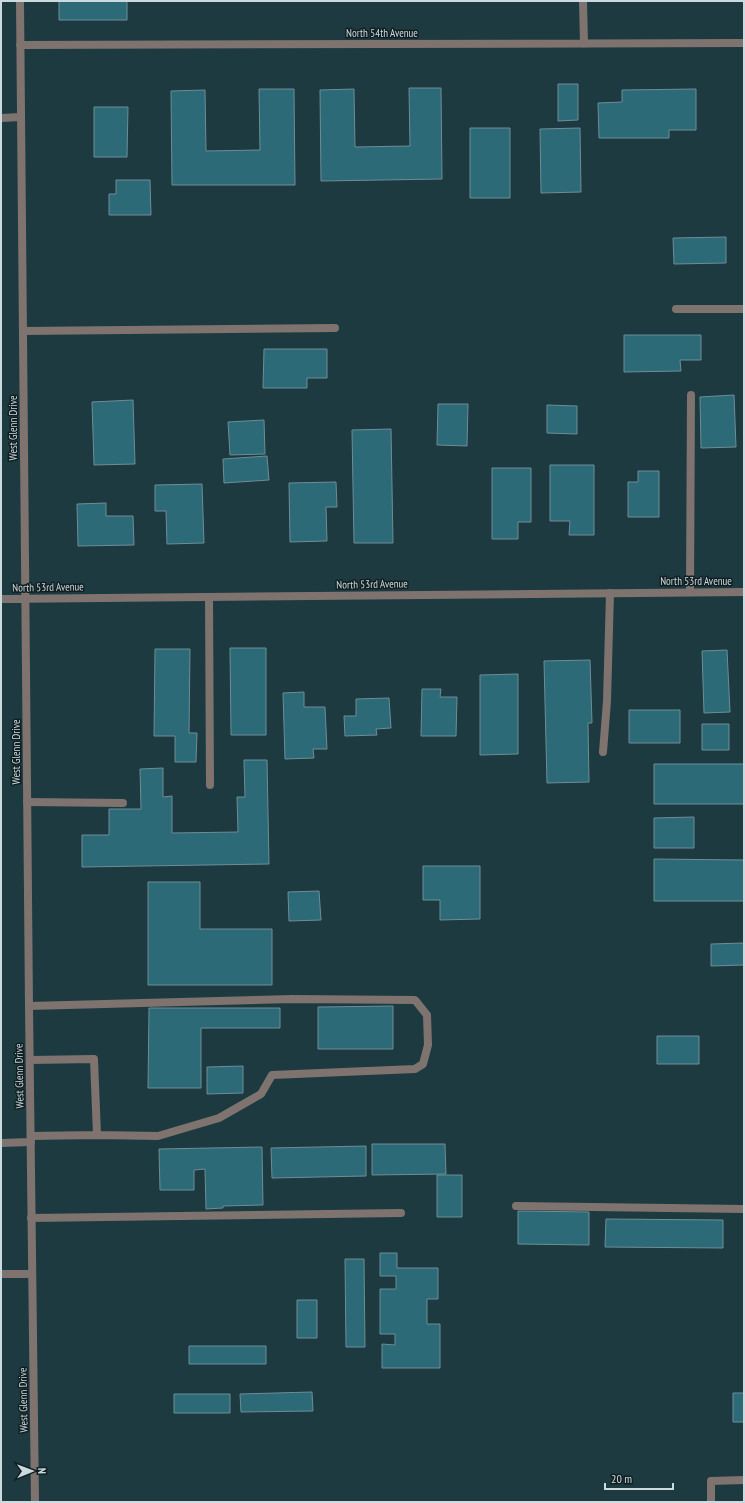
<svg xmlns="http://www.w3.org/2000/svg" width="745" height="1503" viewBox="0 0 745 1503" font-family="'PT Sans Narrow',sans-serif">
<rect width="100%" height="100%" fill="#1d3a41"/>
<path fill="#2d6a78" stroke="#6e8d95" d="M59 1H127V20H59Z
M558 84H578V120L558 121Z
M409 88H441L442 179 321 181 320 90 354 89 355 147 410 146Z
M259 89H294L295 185H172L171 91 205 90 206 151 260 150Z
M696 89V130H669V138H599L598 103 622 102V90Z
M94 107H128L127 157H94Z
M470 128H510V198H470Z
M580 128 581 192 541 193 540 129Z
M116 180H150L151 215H109V194H116Z
M726 237V263L674 264 673 238Z
M624 335H701V360H680L681 371 624 372Z
M264 349H327V378H307V388H263Z
M734 395 736 447 701 448 700 397Z
M133 400 135 464 94 465 92 402Z
M438 404H468L467 446 437 445Z
M547 405 577 406V434L547 433Z
M264 420 265 454 230 455 228 422Z
M391 429 393 543H354L352 430Z
M267 456 269 480 224 483 223 459Z
M550 465H594V535H569L570 521H550Z
M492 468H531V522H518V539H492Z
M638 471H659V517H628V482H638Z
M336 482 337 507H326L327 541 290 542 289 483Z
M202 484 204 543 167 544 166 511H155V485Z
M106 503V516H133L134 545 78 546 77 504Z
M230 648H266V735H231Z
M155 649H190L189 733H197L196 762H175V736H154Z
M727 650 730 712 704 713 702 651Z
M590 660 592 723H588L589 782 547 783 544 661Z
M518 674V754L480 755V675Z
M422 689H441L440 697H457L456 736H421Z
M304 692V707H325L327 749H313L314 758 285 759 283 693Z
M389 698 391 728 376 729 377 735 345 736 344 716H356V699Z
M629 710H680V743H629Z
M702 724H729V750H702Z
M244 760H267L269 864 82 867V835H109V809H141L140 769 163 768V797L172 796V833L238 832 237 797H245Z
M654 764H744V804H654Z
M694 817V848H654V818Z
M654 859 744 860V901H654Z
M423 866H480V919L440 920V900H423Z
M148 882H200V929H272V985H148Z
M319 891 321 920 289 921 288 892Z
M744 943V965L711 966V944Z
M393 1006V1049H318V1007Z
M149 1008H280V1028H201V1088H148Z
M657 1036H699V1064H657Z
M243 1066V1093L207 1094V1067Z
M372 1144H445L446 1174 372 1175Z
M366 1146V1176L272 1178 271 1148Z
M262 1147 263 1205 223 1206V1208L206 1209 205 1169 194 1170V1190H160L159 1149Z
M437 1175H462V1217H437Z
M518 1211 589 1212V1245L518 1244Z
M606 1219 723 1220V1248L605 1247Z
M380 1253H397V1268H438V1299H427V1324H440V1368H382V1344L395 1345V1334H380V1289H396V1276H380Z
M345 1259H364L365 1347H346Z
M297 1300H317V1338H297Z
M189 1346H266V1364H189Z
M312 1392 313 1411 241 1412 240 1394Z
M733 1393H744V1422H733Z
M174 1394H230V1413H174Z"/>
<g fill="none" stroke-linecap="round" stroke-linejoin="round">
<path stroke="#7f736f" stroke-width="8" d="M1 118 21 117
M676 309H744
M23 331 335 328
M690 592 691 395
M209 597 210 785
M603 752 607 701 610 593
M27 802 123 803
M29 1006 292 999 415 1000 427 1015 428 1045 423 1064 415 1069 272 1075 261 1094 219 1118 158 1136 97 1135 94 1059 30 1060
M31 1136 97 1135
M1 1143 31 1142
M516 1206 744 1209
M31 1218 401 1213
M711 1502V1481L744 1480"/>
<path stroke="#7f736f" stroke-width="8" d="M20 1 29 1006 35 1502
M583 1 584 44
M20 45 744 43
M1 599 744 592
M1 1274H32"/>
</g>
<g text-anchor="middle" stroke-width="3" stroke-linejoin="round" paint-order="stroke">
<g font-size="11" fill="#cadade" stroke="#121f22">
<text x="382" y="37">North 54th Avenue</text>
<text transform="translate(13 428) rotate(-90)" y="4">West Glenn Drive</text>
<text x="696" y="585">North 53rd Avenue</text>
<text transform="translate(372 584) rotate(-1)" y="4">North 53rd Avenue</text>
<text transform="translate(48 587) rotate(-1)" y="4">North 53rd Avenue</text>
<text transform="translate(16 752) rotate(-90)" y="4">West Glenn Drive</text>
<text transform="translate(19 1076) rotate(-91)" y="4">West Glenn Drive</text>
<text transform="translate(23 1400) rotate(-91)" y="4">West Glenn Drive</text>
</g>
</g>
<rect width="745" height="1503" fill="none" stroke="#cadade" stroke-width="4"/>
<g transform="translate(32 1471) rotate(89)" stroke="#121f22" stroke-width="3" paint-order="stroke">
<path d="M0-3L7 15L0 10L-7 15Z" fill="#cadade"/>
<text y="-6" font-size="11" font-weight="bold" text-anchor="middle" fill="#cadade">N</text>
</g>
<path d="M605 1483v6h68v-6" fill="none" stroke="#cadade" stroke-width="2"/>
<text x="611" y="1483" font-size="12" fill="#cadade" stroke="#121f22" stroke-width="3" paint-order="stroke">20 m</text>
</svg>
